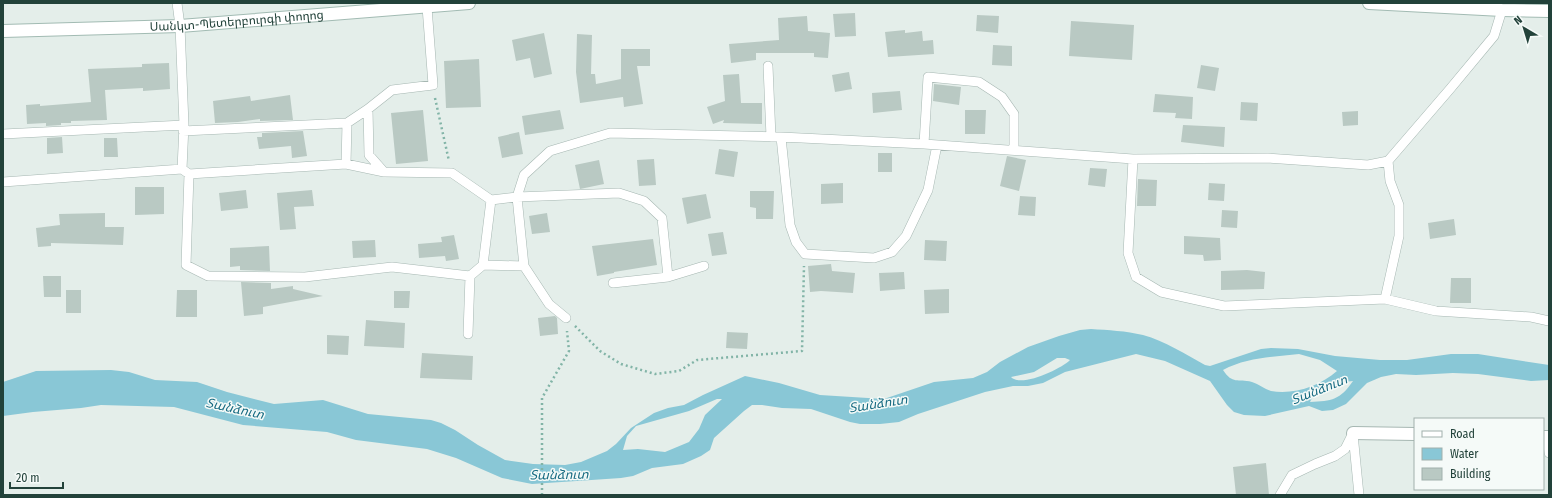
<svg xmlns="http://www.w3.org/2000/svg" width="1552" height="498" viewBox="0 0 1552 498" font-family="'Fira Sans Condensed','Noto Sans Armenian',sans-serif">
<rect width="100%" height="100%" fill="#e4eeea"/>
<path fill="#89c7d6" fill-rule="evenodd" d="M1091 329C1108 330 1126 331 1143 335 1165 341 1185 354 1205 365L1210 366 1261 349 1271 348 1298 349 1335 356 1380 360H1407L1451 354H1478L1549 365V380L1531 381 1478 374 1453 373 1416 375 1396 374 1381 377 1367 383 1346 404 1333 410 1322 411 1309 406 1265 416 1244 415 1234 412 1227 405 1210 381 1165 361 1136 354 1065 372 1043 383 1028 386H1013L985 392 918 414 899 422 880 424H860L850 422 811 409 782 408 762 405H752L744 411 714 438 710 450 701 456 683 464 652 468 633 476 621 478 532 484 502 478 456 458 427 449 356 440 327 432 243 425 174 407 101 405 81 408 33 412 3 416V382L36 371 111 370 129 372 155 380 197 382 227 392 274 404 323 400 368 414 431 420 441 423 455 430 478 445 505 460 533 464 565 465 581 462 607 451 616 444 631 428 654 413 668 408 684 405 703 395 745 376 779 383 820 395 884 399 934 382 973 378 987 372 1000 362 1028 347 1059 336 1080 330ZM1299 354 1320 360 1337 371C1320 386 1294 395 1271 391 1264 389 1259 384 1252 382 1237 378 1233 385 1223 370 1247 357 1273 357 1299 354ZM1057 358H1065L1070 360C1061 369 1021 388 1011 377L1034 372ZM1353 381C1340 400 1332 401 1310 402L1312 398 1344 382ZM717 399H722L705 415 699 429 689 442 665 452 638 449 623 450 627 436 636 426 689 411Z"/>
<path fill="#b9c9c3" d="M855 13 856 36 835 37 833 14Z
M977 15 999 16 998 33 976 31Z
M807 16 808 31 830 33 828 58 814 57V53H756V60L731 63 729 44 779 40 778 18Z
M1071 21 1134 25 1132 60 1069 56Z
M905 30V33L922 31 923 41 933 40 934 54 888 57 885 32Z
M544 33 552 74 534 78 530 58 516 61 512 40Z
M577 34 592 35 591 74H595L596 84 621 79V49H650V66H637L643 104 624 107 623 97 580 103 576 72Z
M993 45 1012 46V66L992 65Z
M479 59 481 107 446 108 444 61Z
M169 63 170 89 143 91V88L105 90 107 120 71 121V123H61V125L46 126V123L27 124 26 105 40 104V106L91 102 88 69 142 67V64Z
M1201 65 1219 68 1215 91 1197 88Z
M849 72 852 89 835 92 832 75Z
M739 74 741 103H762V124L723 123 724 120 713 124 707 107 725 101 723 75Z
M934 84 961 87 959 105 933 101Z
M900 91 902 110 873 113 872 93Z
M1155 94 1193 97 1192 119 1175 118 1176 113 1153 112Z
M290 95 293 120 260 121V119L238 122 215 123 213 101 250 96 251 101Z
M1241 102 1258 103 1257 121 1240 120Z
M423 110 428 161 396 164 391 113Z
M560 110 564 129 525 135 522 116Z
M965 110H986L985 134H965Z
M1358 111V125L1343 126 1342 112Z
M1183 125 1225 127 1224 147 1181 142Z
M303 131 307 156 292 158 291 146 259 149 257 137H262V133Z
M519 132 523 154 502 158 498 137Z
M62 137 63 153 47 154V138Z
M104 138H117L118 157H104Z
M719 149 738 152 734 177 715 174Z
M878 153H892V172H878Z
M1007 156 1026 160 1019 191 1000 186Z
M654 159 656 185 639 186 637 160Z
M599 160 604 184 580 189 575 165Z
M1090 168 1107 169 1105 187 1088 185Z
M1138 179 1157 180 1156 206H1137Z
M843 183V203L821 204V184Z
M1209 183 1225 184 1224 201 1208 200Z
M135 187H164V214L135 215Z
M246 190 248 208 221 211 219 193Z
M312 190 314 206 294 207 296 229 280 230 277 193Z
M750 191H774L773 219H756V208L750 207Z
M706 194 711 218 687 224 682 198Z
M1020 196 1036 197 1035 216 1018 215Z
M1222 210 1238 211 1237 228 1221 227Z
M105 213V227H124L123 245 51 243V246L38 247 36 228 60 225 59 214Z
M547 213 550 232 532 234 529 216Z
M1454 219 1456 235 1430 239 1428 223Z
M723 232 727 254 712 256 708 234Z
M454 235 459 259 446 261 445 256 419 258 418 244 442 242 441 237Z
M1184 236 1220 238 1221 260 1204 261 1203 255 1184 254Z
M653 239 657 265 614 272V273L597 276 592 246Z
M375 240 376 257 353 258 352 241Z
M925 240 947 241 946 261 924 260Z
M269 246 270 271 240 270V266L230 267V248Z
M831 264 832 271 855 273 853 293 821 291 810 292 808 266Z
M1247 270 1265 272 1264 289 1221 290V271Z
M904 272 905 289 880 291 879 273Z
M43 276H61V297H44Z
M1451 278H1471V303H1450Z
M241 282 271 283V289L293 286V289L323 296 263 307V314L244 316Z
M949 289V313L925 314 924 290Z
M66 290H81V313H66Z
M177 290H197V317H176Z
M394 291H410L409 308H394Z
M555 316 557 318 558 334 540 336 538 318Z
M366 320 405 323 404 348 364 346Z
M727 332 748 333 747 349 726 348Z
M327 335 349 336 348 355 327 354Z
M422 353 473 356 472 380 420 378Z
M1266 463 1269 495H1236L1233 467Z"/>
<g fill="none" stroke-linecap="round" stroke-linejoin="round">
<g stroke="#a6b7b2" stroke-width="10">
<path id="lane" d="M177 3 180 26 184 125 182 169 189 174 186 265 208 276 305 277 392 267 470 276
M768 66 771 137
M368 109 369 155 384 172
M183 131 347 123
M3 134 184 125
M781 137 790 225 796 242 805 254 874 258 892 252 906 236 928 190 937 145
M924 144 928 77 979 82 1002 97 1014 114V150
M1133 159 1128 253 1136 277 1161 292 1224 306 1385 299 1436 311 1531 317 1549 321
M346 164 347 123 368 109 392 90 433 85 427 7
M189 174 346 164 384 172 452 173 491 200 517 197 524 175 550 151 610 133 781 137 924 144 1133 159 1268 158 1368 165 1388 161 1450 89 1494 36 1502 10
M3 182 182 169
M483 265 524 266
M668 277 704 266
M1385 299 1399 236V205L1390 181 1388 161
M566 318 549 304 524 266 517 197 619 193 644 201 662 218 668 277 613 283
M468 334 470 276 483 265 491 200
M1353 434 1359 495
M1547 437 1549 453
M1280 495 1292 475 1315 464 1335 456 1345 449 1353 433"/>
</g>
<g stroke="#a6b7b2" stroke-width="14">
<path id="street" d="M1353 433 1415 434
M1543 437H1549"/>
</g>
<g stroke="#a2bbb3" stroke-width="14">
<g id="secondary">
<path d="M1369 3 1502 10 1549 11"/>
<path id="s1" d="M3 31 180 26 469 3"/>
</g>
</g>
<path stroke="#82b4a7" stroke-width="2.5" stroke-dasharray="2 3" stroke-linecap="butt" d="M435 98 449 161
M575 326 600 351 621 364 655 374 679 371 697 360 802 351 804 266
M542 495V398L569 351 567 331"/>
<use href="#lane" stroke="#fff" stroke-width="9"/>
<use href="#street" stroke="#fff" stroke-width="12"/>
<use href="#secondary" stroke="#fff" stroke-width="12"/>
</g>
<g text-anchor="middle" stroke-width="3" stroke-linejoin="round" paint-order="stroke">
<g font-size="12" fill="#22423a" stroke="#f5faf8">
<text dy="4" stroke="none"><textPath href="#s1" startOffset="234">Սանկտ-Պետերբուրգի փողոց</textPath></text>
</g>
<g font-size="13" font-style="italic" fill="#176b82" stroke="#f5faf8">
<text transform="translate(1319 389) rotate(-22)" y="5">Տանձուտ</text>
<text transform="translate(878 403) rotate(-9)" y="5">Տանձուտ</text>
<text transform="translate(235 408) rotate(12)" y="5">Տանձուտ</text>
<text transform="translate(559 474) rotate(-1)" y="5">Տանձուտ</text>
</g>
</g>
<rect width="1552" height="498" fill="none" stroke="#22423a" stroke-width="8"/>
<rect x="1414" y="418" width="130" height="72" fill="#f5faf8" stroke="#a1b0ac"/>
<rect x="1422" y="431" width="20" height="6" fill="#ffffff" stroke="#a1b0ac"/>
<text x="1450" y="438" font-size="12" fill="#22423a">Road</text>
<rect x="1422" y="448" width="20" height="12" fill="#89c7d6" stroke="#a1b0ac"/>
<text x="1450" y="458" font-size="12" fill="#22423a">Water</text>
<rect x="1422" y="468" width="20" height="12" fill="#b9c9c3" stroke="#a1b0ac"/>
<text x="1450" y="478" font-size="12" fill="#22423a">Building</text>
<g transform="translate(1524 28) rotate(322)" stroke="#f5faf8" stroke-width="3" paint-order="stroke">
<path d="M0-3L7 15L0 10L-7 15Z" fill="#22423a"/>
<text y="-6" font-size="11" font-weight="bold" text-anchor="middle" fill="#22423a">N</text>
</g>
<path d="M10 482v6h53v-6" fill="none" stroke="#22423a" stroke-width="2"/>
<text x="16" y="482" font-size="12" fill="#22423a" stroke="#f5faf8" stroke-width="3" paint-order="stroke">20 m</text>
</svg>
